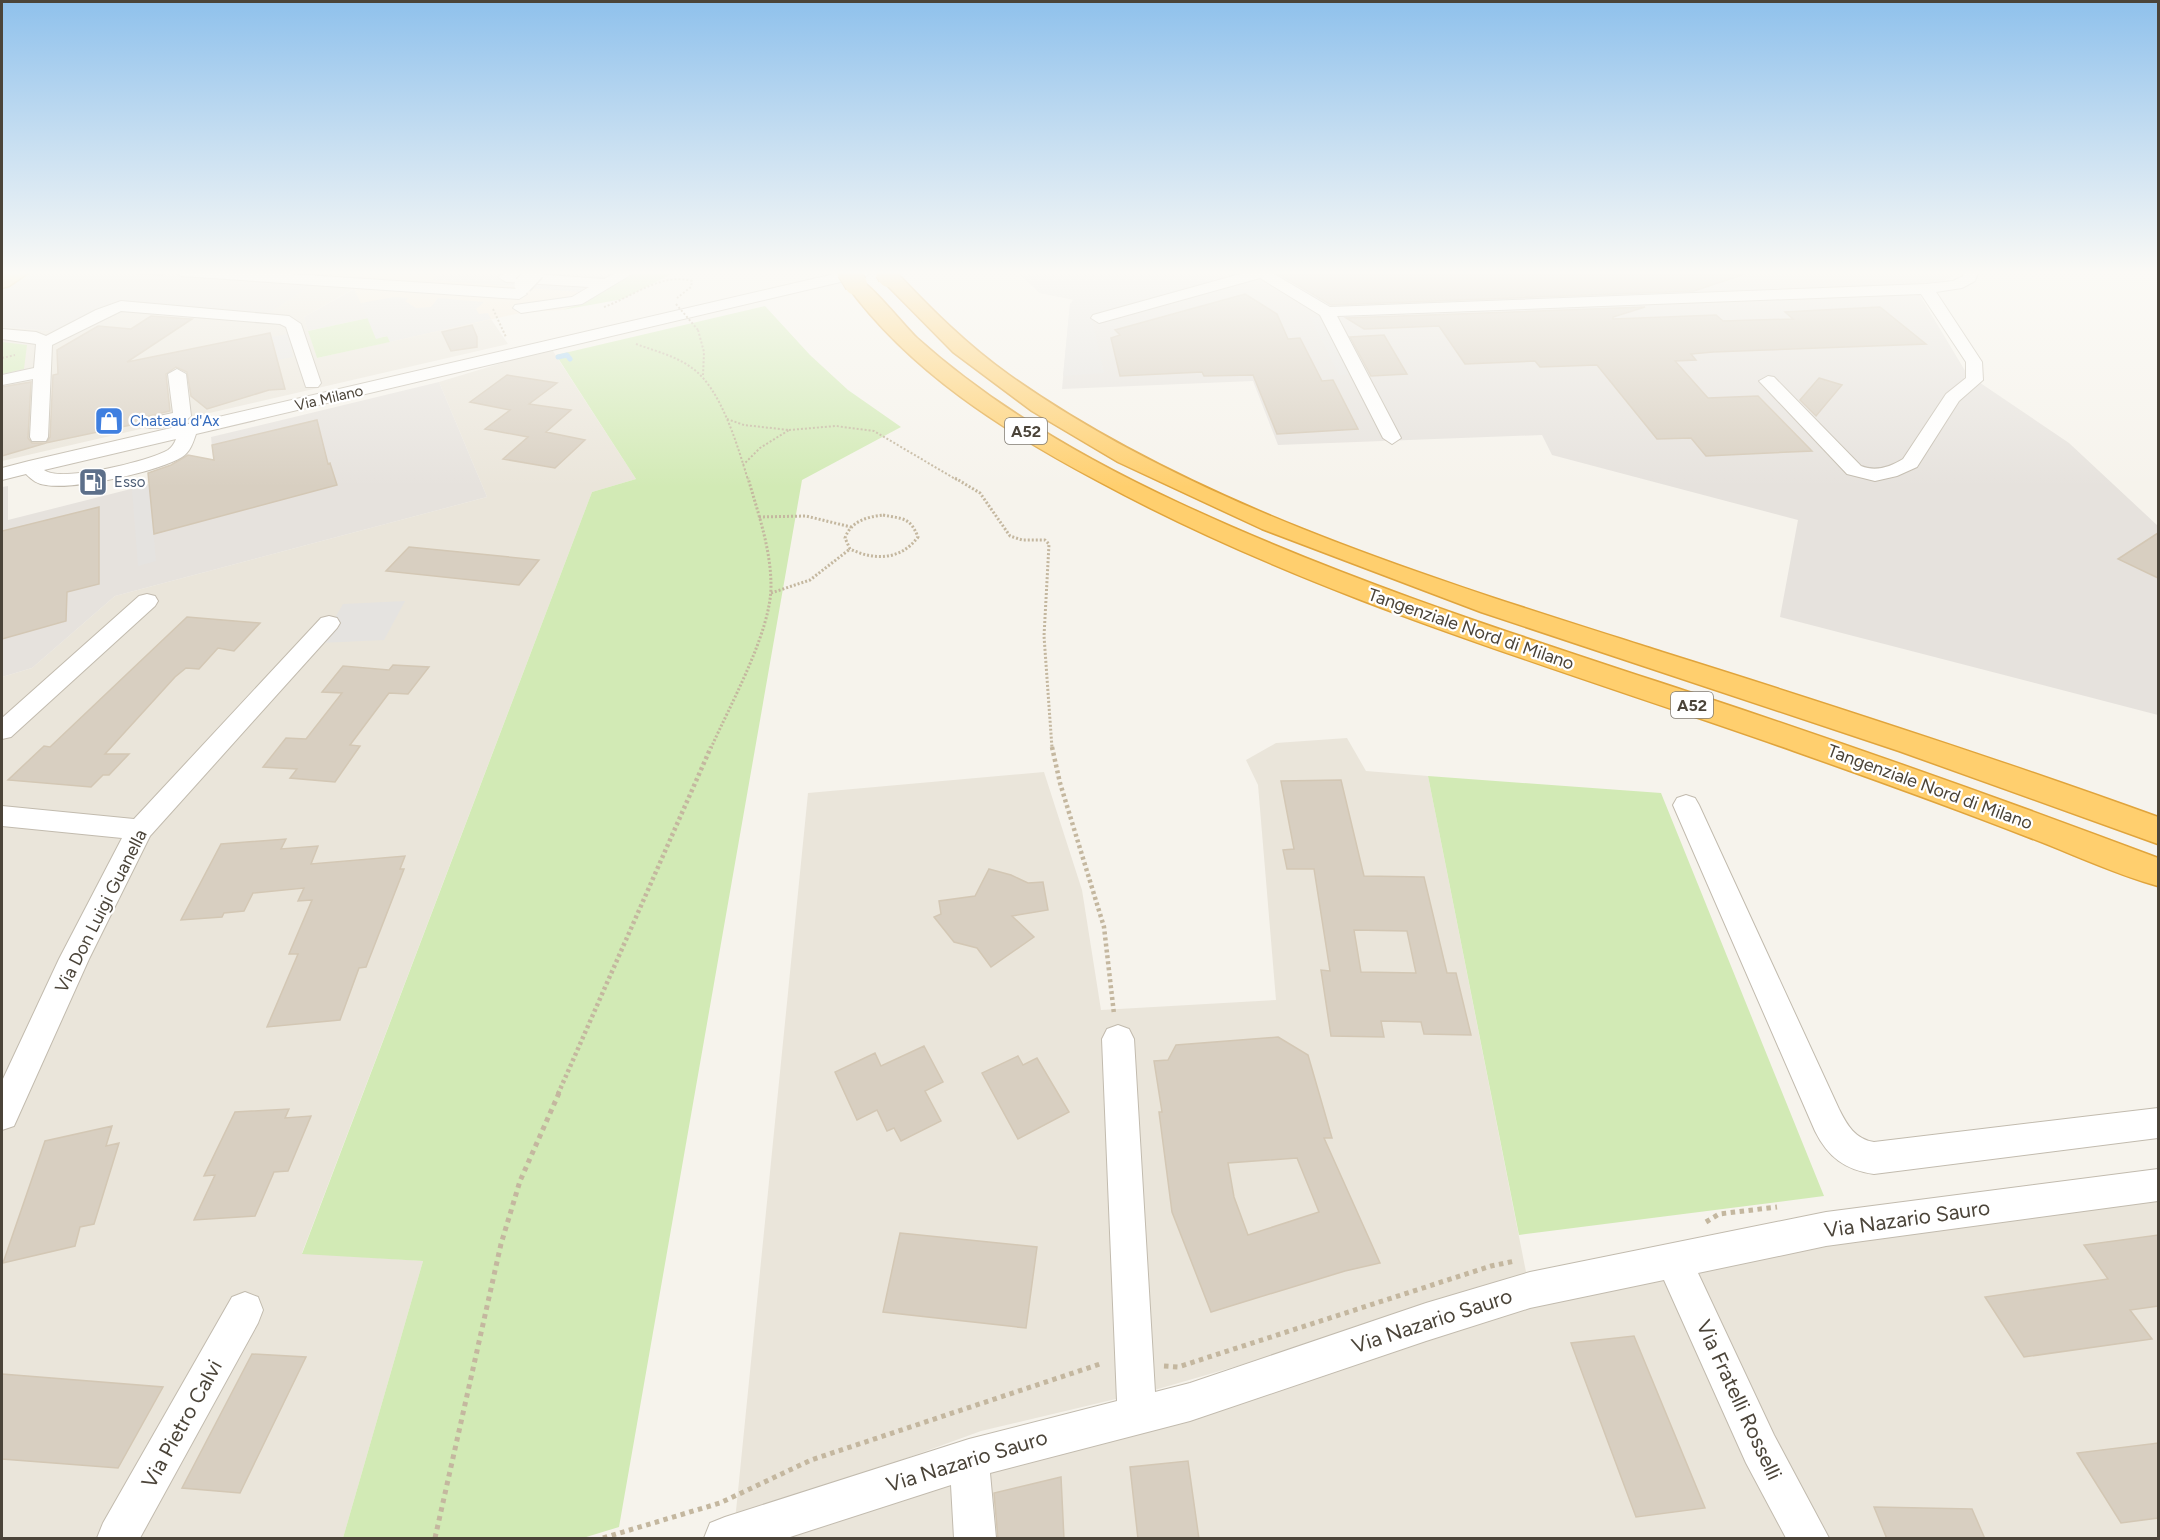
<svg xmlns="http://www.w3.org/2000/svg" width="2160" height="1540" viewBox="0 0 2160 1540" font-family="Figtree,sans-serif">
<rect width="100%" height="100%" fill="#f6f3ec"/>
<path fill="#eae5da" d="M315 282 360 285 304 317 317 358 491 319 508 344 2 461V327L63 332 116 301 267 314Z
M551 348 636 479 592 492 302 1253 423 1261 343 1538H2V677L32 668 115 596 487 497 439 382Z
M1347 738 1366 771 1428 776 1528 1282 1158 1389 981 1431 735 1521 808 793 1044 772 1082 890 1101 1010 1276 1000 1258 785 1246 760 1276 743Z
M2158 1185V1538H725L969 1459 1426 1322 1826 1229Z"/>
<path fill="#f7ead8" d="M227 271H636L574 306 562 310 525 312 390 342 387 336 376 339 354 289 363 283Z"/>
<path fill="#e6e2dd" d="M35 271H153L315 282 268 314 116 301 63 332 2 327V291Z
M1020 271H1956L1954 276 1945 280 1913 284 1967 374 2069 443 2158 526V715L1780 617 1798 520 1552 455 1542 435 1278 445 1253 381 1062 389 1070 304 1074 300 1040 293 1018 273Z
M354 289 368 318 308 331 304 317Z
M439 382 487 497 115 596 32 668 2 677V487L8 486V520L214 468 211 437Z"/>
<path fill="#d2eab5" d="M636 271H677L623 299 562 310 574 306Z
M765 306 810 355 848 390 901 427 802 480 619 1527 583 1538H343L423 1261 302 1254 592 492 636 479 556 355Z
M368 318 376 338 388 336 390 342 317 358 308 331Z
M2 342 27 345 24 369 2 374Z
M1428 776 1661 793 1824 1196 1519 1235Z"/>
<path fill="#e5e3e0" d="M445 271H624L592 288 587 286 580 292 432 280Z
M1020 271H1195L1207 279 1220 276 1227 280 1091 315 1104 373 1063 376 1070 304 1074 299 1040 293 1018 273Z
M394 297 409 298 405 301 416 308 431 307 438 298 484 302 476 309 479 314 488 313 491 319 390 342 387 336 376 339 361 303Z
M1323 316 1353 374 1339 375 1310 317Z
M288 334 293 357 278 360 272 337Z
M149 484 156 561 138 566 132 489Z
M405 601 384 640 320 643 343 604Z"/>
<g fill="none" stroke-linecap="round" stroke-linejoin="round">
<path stroke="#a9d4f2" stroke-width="5" d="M558 357 567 355 570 359"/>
</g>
<path fill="#d8cfc1" stroke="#d3c7b4" stroke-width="1.5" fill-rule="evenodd" d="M1278 271H1741L1742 275 1694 291 1331 305 1277 273Z
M1245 294 1277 314 1288 339 1300 338 1322 381 1333 380 1358 429 1277 434 1253 375 1204 376 1202 372 1120 376 1111 338 1120 335 1115 330Z
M1645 307 1613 317V319L1716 315 1723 321 1793 319 1785 312 1880 307 1926 344 1713 352 1691 354 1696 360 1675 361 1708 398 1758 396 1812 451 1706 456 1691 438 1657 439 1597 365 1540 367 1535 361 1465 364 1439 326 1364 329 1346 318Z
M151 316 192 319 127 362 270 333 285 389 269 390 207 409 191 396 187 372 176 367 166 374 170 411 145 417 140 423 46 443 50 437 53 375 58 374 57 350 98 326 131 329Z
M472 325 477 337V347L451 351 442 332Z
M1384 335 1407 374 1371 376 1350 337Z
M507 375 557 383 529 404 571 410 546 432 585 440 555 468 503 459 528 437 485 429 510 410 470 402Z
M1819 378 1842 385 1816 416 1800 400Z
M31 382 28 438 32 443H46L2 456V387Z
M317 420 328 464 330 463 337 485 154 534 148 473 171 465 188 455 214 460 212 445Z
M99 507V584L67 592 66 621 2 639V531Z
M2158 533V578L2118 559Z
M409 547 539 560 519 585 386 571Z
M187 617 260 623 234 651 218 648 199 669 186 668 175 677 105 754H129L109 775H103L91 787 8 780 44 746 50 747Z
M393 665 429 667 408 694 389 693 350 745 360 746 335 782 290 778 297 769 263 767 286 738 306 739 342 693 322 692 343 666 389 670Z
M1341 780 1364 876 1424 877 1447 973H1456L1471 1035 1424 1034 1421 1022 1381 1021 1384 1037 1331 1036 1321 970 1330 971 1314 869H1287L1283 850 1294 849 1281 781ZM1354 930 1407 931 1416 973 1361 972Z
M286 839 281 849 318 846 311 864 405 856 400 869H404L366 967 359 968 340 1020 267 1027 298 954H289L312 900 298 901 304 888 253 893 244 911 224 913 222 917 181 920 221 844Z
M989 869 1011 875 1028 883 1043 882 1048 910 1012 916 1034 937 991 967 977 948 954 942 934 917 941 914 939 901 975 896Z
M1278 1037 1308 1055 1332 1138H1324L1380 1263 1345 1271 1211 1312 1172 1212 1159 1112H1162L1154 1061 1168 1060 1176 1045ZM1297 1158 1319 1212 1248 1235 1234 1197 1228 1163Z
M924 1046 943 1082 925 1091 941 1121 901 1141 894 1128 887 1131 877 1110 857 1120 835 1072 875 1053 881 1066Z
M1018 1056 1023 1065 1037 1058 1069 1112 1018 1139 982 1073Z
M289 1109 285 1118 311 1116 288 1171 274 1172 255 1216 194 1220 215 1175 204 1176 235 1112Z
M112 1126 106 1146 119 1143 94 1224 80 1227 75 1246 3 1263 45 1141Z
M900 1233 1037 1247 1026 1328 883 1312Z
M2158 1235V1306L2130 1310 2152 1339 2024 1357 1985 1297 2108 1279 2084 1245Z
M1634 1336 1705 1508 1636 1517 1571 1343Z
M252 1354 306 1357 240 1493 182 1488Z
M2 1374 163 1387 118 1468 2 1459Z
M2158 1443V1518L2121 1523 2077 1453Z
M1188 1461 1199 1539H1138L1130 1467Z
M1061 1477 1064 1539H998L994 1493Z
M1874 1507 1972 1509 1985 1539H1887Z"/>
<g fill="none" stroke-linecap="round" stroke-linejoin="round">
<g stroke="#c2bbae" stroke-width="2">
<path id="minor" d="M174 271H248L519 289 527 294 519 299 181 276Z
M619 271H637L582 304 521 313 513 308 515 305 572 297 589 287 506 282 498 277 506 272 604 279Z
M847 271H873L866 276 196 434C193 443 190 452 182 457 158 472 73 490 46 485 37 484 32 480 26 474L2 480V468L29 461ZM176 439C174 444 172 447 168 450 149 461 61 483 44 470Z
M1251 271H1276L1274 274 1330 307 1926 284 1953 281 1963 276V271H1979L1975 281 1962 288 1936 292 1982 362 1983 380 1959 401 1917 467 1897 476 1875 481 1847 474 1759 381 1768 376 1774 377 1861 466C1876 472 1890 467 1903 459L1946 394 1966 378V362L1921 294 1337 316 1401 438 1392 444 1383 438 1320 315 1260 278 1099 323 1091 318 1093 315Z
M121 301 289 316 301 324 321 383 318 387H306L286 327 280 324 121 311 52 345 48 437 46 441H32L30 437 33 379 2 385V375L34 368 36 344 2 339V329L36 332 46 336 96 310Z
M177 369 186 374 191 416C184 425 155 430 145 427L142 423 145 419 173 413 168 374Z
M147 594 155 596 158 601 155 606 11 737 2 739V718L139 596Z
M329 616 337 618 340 623 337 628 150 836 89 959 14 1126 2 1130V1081L59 959 122 838 2 826V806L134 819 321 618Z
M1686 795 1695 798 1699 805 1839 1109C1847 1125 1855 1139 1874 1142L2158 1108V1138L1874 1174C1845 1170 1828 1157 1815 1131L1673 805 1677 798Z
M1118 1025 1129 1029 1134 1039 1155 1392 1190 1383 1426 1303 1530 1272 1826 1212 2158 1169V1201L1826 1246 1698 1273 1774 1435 1829 1538H1786L1746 1463 1664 1280 1530 1308 1426 1341 1190 1421 990 1473 996 1538H954L951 1485 787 1538H704L710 1523 725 1517 969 1439 1117 1401 1102 1039 1107 1029Z
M245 1292 258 1297 263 1310 258 1323 140 1538H97L103 1523 232 1297Z"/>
</g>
<g stroke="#e6c16a" stroke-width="3">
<path id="major" d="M7 271H31L9 286 2 288V274Z"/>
</g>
<g stroke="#e0a43c" stroke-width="3">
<path id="highway" d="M882 272H896C931 309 967 345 1009 375 1198 509 1443 582 1662 652 1828 704 1995 758 2158 817V844L1899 751 1481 612 1262 529 1118 462 1032 411 953 352 882 280 879 276Z
M856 278C869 281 904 326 917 338 994 407 1086 460 1179 503 1348 582 1525 638 1701 696 1855 747 2007 801 2158 858V886C2114 874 2071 853 2028 837 1951 807 1873 779 1794 751 1559 668 1318 600 1098 481 1004 431 910 372 846 284L849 280Z"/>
</g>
<path stroke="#c4b79f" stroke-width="2" stroke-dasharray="2 2" stroke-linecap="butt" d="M110 271 163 275
M604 307C632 297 662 272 692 281L691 287 677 298
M493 309 506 337
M698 330 704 352 703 375
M636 344C655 351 676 356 692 368 721 388 738 447 748 480
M2 358 15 355
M727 419 744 425 789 430 760 448 743 465
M789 430 836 426 874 431 957 480"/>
<path stroke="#c4b79f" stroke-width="3" stroke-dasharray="2 2" stroke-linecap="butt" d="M955 478 980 493 1010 536 1022 540H1045L1049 544 1044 636 1052 748
M883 515C903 519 910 517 918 537 901 560 875 561 850 549L845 538C851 521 867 517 883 515Z
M759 517 806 516 851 527
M771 593 810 580 850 549
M711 748C730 705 771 632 771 586 771 549 758 513 748 478"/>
<path stroke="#c4b79f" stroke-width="4.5" stroke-dasharray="3 3" stroke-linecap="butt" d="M1052 747 1060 783 1104 927 1114 1014
M558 1094 711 747"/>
<path stroke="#c4b79f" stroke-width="5" stroke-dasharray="4.5 4.5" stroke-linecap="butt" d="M1706 1222 1719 1214 1777 1207
M1164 1366 1178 1367 1491 1266 1515 1261
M435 1538 501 1244 520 1181 559 1093
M603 1538 720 1503 811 1460 1103 1363"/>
<use href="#minor" fill="#fff" fill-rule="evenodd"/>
<use href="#major" fill="#ffe39c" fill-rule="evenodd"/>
<use href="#highway" fill="#ffcf6e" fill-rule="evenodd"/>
<g stroke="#c2bbae" stroke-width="20" stroke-linecap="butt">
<path id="minor-bridge" d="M523 285 536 271"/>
</g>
<g stroke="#e0a43c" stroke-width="24" stroke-linecap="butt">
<path id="highway-bridge" d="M848 271 856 284
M886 271 889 276"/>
</g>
<path stroke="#c4b79f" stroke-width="2" stroke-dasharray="2 2" stroke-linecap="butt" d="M676 304 698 330"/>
<use href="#minor-bridge" stroke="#fff" stroke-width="17"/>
<use href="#highway-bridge" stroke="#ffcf6e" stroke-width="22"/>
</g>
<linearGradient id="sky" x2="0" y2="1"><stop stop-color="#8fc1ec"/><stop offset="0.56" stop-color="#fbfaf6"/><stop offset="1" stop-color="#fbfaf6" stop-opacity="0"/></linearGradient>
<rect width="2160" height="487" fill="url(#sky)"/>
<defs>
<g id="shop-square" transform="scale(1.5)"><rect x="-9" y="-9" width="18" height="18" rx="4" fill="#3f7fe0" stroke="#fff"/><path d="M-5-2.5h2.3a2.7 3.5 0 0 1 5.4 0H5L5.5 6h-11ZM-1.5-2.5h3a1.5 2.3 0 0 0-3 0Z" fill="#fff"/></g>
<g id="fuel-square" transform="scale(1.5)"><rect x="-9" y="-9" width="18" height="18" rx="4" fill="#5c6f8a" stroke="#fff"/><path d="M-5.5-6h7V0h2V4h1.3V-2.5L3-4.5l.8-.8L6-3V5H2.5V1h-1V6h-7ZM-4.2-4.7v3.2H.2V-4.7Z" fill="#fff"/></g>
</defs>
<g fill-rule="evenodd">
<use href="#shop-square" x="109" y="421"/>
<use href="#fuel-square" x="93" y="482"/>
</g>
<g text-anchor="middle" stroke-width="4.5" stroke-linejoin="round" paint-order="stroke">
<g font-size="15" fill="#4b4439" stroke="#fff">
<text transform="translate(329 398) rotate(-13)" y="5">Via Milano</text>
</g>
<g font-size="15" fill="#366cbe" stroke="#fff" text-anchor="start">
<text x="130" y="426">Chateau d'Ax</text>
</g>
<g font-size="15" fill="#4e5e75" stroke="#fff" text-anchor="start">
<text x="114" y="487">Esso</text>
</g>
<g fill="#fff" stroke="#817c74" stroke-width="1.5">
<rect x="1005" y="418" width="42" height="26" rx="4.5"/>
<rect x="1671" y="692" width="42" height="26" rx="4.5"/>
</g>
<g font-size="16" font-weight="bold" fill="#4b4439">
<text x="1026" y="437">A52</text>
<text x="1692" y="711">A52</text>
</g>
<g font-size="18" fill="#4b4439" stroke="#fff">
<text transform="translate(1471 629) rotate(19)" y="6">Tangenziale Nord di Milano</text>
<text transform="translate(1930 787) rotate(20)" y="6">Tangenziale Nord di Milano</text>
<text transform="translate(101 911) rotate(-63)" y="6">Via Don Luigi Guanella</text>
</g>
<g font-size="21" fill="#4b4439" stroke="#fff">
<text transform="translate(1907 1219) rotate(-8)" y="7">Via Nazario Sauro</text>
<text transform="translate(1432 1321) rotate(-18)" y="7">Via Nazario Sauro</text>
<text transform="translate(1739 1400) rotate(65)" y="7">Via Fratelli Rosselli</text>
<text transform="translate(182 1424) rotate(-61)" y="7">Via Pietro Calvi</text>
<text transform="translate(967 1461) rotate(-17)" y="7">Via Nazario Sauro</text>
</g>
</g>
<rect width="2160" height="1540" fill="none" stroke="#4b4439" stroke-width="6"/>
</svg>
